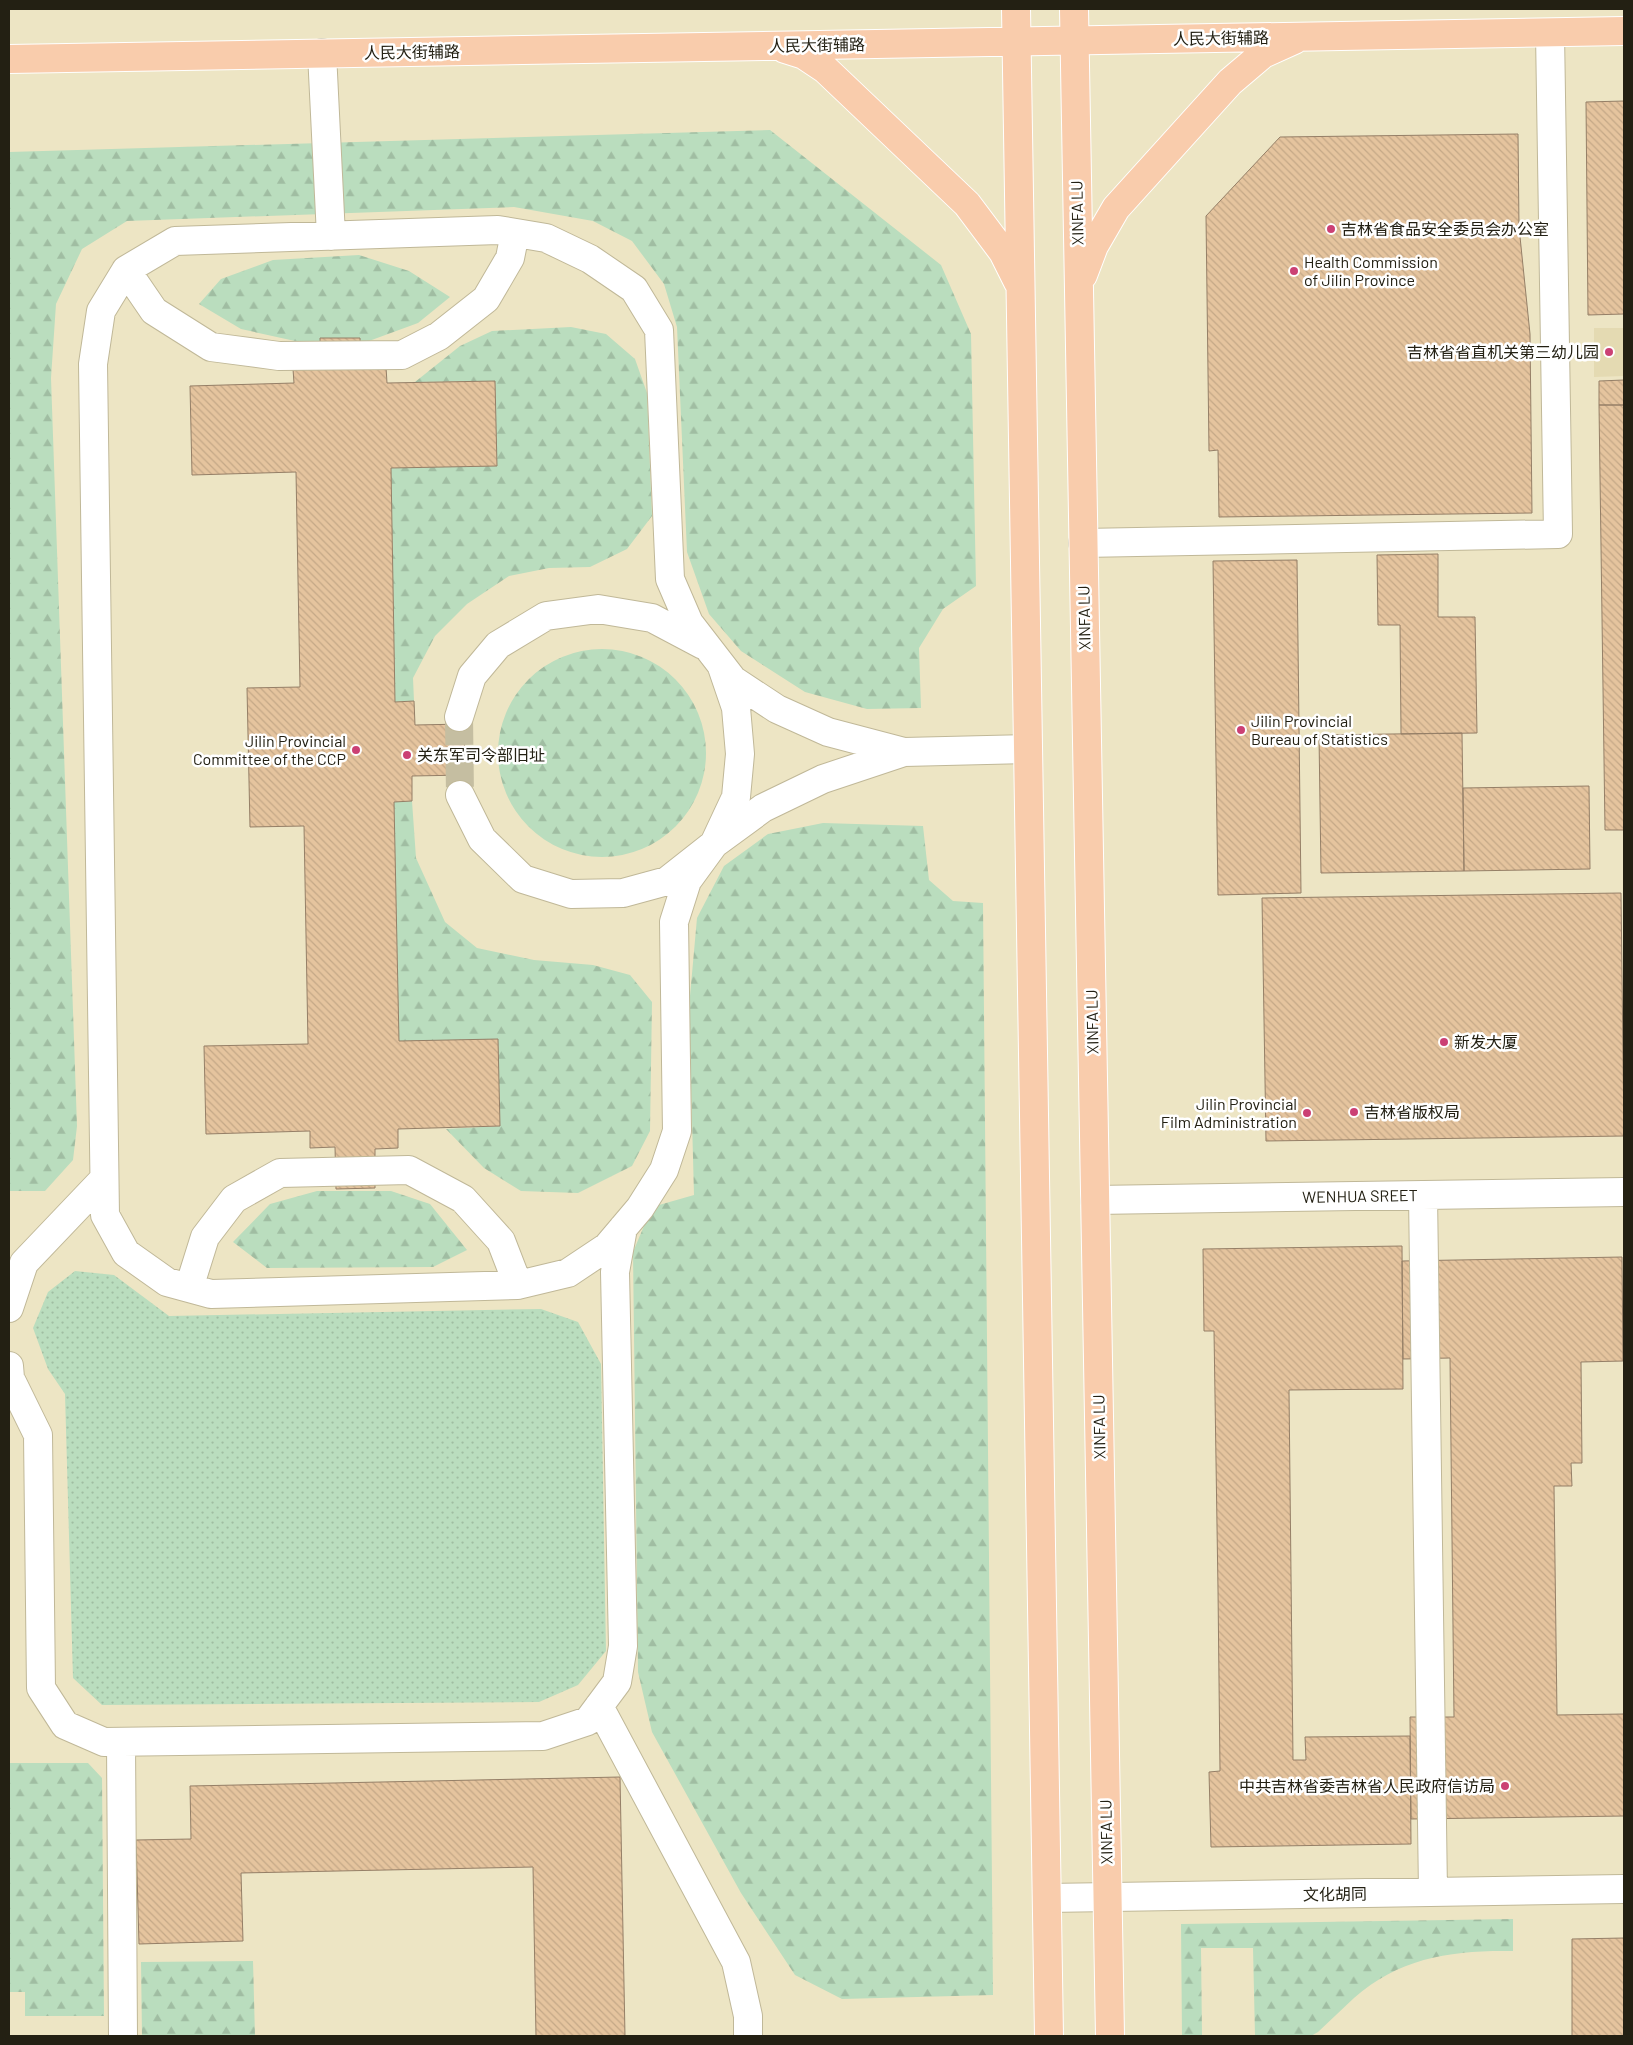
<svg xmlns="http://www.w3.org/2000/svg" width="1633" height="2045" viewBox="0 0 1633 2045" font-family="Barlow,'Noto Sans SC',sans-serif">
<defs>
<pattern id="grass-dots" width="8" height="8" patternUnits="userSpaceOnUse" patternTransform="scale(1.25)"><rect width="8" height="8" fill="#baddbe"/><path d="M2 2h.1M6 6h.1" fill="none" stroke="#a0bda2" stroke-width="1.8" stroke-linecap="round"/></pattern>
<pattern id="forest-firs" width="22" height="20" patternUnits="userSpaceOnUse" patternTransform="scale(1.25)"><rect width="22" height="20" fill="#baddbe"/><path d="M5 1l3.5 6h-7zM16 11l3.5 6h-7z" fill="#a0bda2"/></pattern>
<pattern id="building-back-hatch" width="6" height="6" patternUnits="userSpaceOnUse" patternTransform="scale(1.25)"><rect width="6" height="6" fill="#e5c49e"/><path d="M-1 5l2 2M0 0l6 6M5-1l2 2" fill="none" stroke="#c4a887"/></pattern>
</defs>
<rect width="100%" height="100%" fill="#ede5c4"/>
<path fill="#e4dab2" d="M1594 328H1624V376L1594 377Z"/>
<path fill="url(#grass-dots)" d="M75 1271 114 1275 169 1316 541 1309 578 1322 601 1364 606 1651 578 1685 539 1702 102 1705 73 1678 65 1394 48 1369 33 1328 48 1292Z"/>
<path fill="url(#forest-firs)" d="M770 130 941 265 971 334 976 586 943 609 919 648 921 708 867 709 805 692 741 651 709 614 687 552 677 327 664 284 632 241 593 221 514 207 127 221 82 249 56 304 51 378 77 1126 73 1160 45 1191H9V152Z
M359 255 409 271 450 297 418 323 369 341H295L241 329 199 304 221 279 273 260Z
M571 327 606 334 635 359 647 393 652 516 627 549 590 567 549 568 509 576 467 604 435 636 413 678 414 701 395 702 391 468 497 465 495 381 415 382 460 346 492 331Z
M498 753a104 104 0 1 1 208 0a104 104 0 1 1-208 0Z
M412 801 416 858 445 922 477 948 534 960 593 965 630 975 652 1002 650 1131 632 1166 578 1193 521 1191 484 1168 446 1129 500 1126 498 1040 399 1041 394 802Z
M823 823 923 826 929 880 953 901 983 903 993 1995 842 1999 795 1975 741 1893 652 1732 638 1672 633 1252 652 1207 694 1195 689 1007 697 918 724 866 768 834Z
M317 1191H391L430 1204 467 1250 433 1267 267 1268 233 1242 270 1204Z
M9 1763H88L102 1778 104 2016H25V1992H9Z
M1513 1919V1951C1453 1950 1400 1957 1354 1998 1342 2009 1330 2021 1318 2032L1311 2036H1255L1253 1948H1201L1202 2036H1182L1181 1924Z
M253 1961 255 2036H142L141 1962Z"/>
<path fill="url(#building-back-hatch)" stroke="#957f67" d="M1624 101V314L1588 315 1586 102Z
M1518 134 1519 227 1530 334 1532 513 1219 517 1218 450 1209 451 1206 216 1280 137Z
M320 338H360L361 367H386L387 383 495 381 497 466 391 468 395 702 414 701 415 725 464 724 465 775 412 776V801L394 802 399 1041 498 1039 500 1126 398 1129V1148L375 1149V1188L336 1189 335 1147 310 1148V1131L206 1134 204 1046 308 1044 304 826 250 827 247 688 300 687 296 472 192 475 190 386 294 383 293 369 321 368Z
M1624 380V405H1599V381Z
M1599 405H1624V830H1605Z
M1438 554V617H1475L1477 733 1401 734 1400 625H1378L1377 555Z
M1297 560 1301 893 1218 895 1213 561Z
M1462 733 1464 871 1321 873 1319 735Z
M1589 786 1590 869 1464 871 1463 788Z
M1621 893 1624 1136 1266 1141 1262 898Z
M1402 1246 1403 1389 1289 1390 1293 1760H1306L1305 1737 1410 1736 1411 1844 1211 1847 1209 1772 1220 1771 1218 1590 1214 1331H1204L1203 1249Z
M1622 1257 1623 1361 1581 1362 1582 1463H1571L1572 1486H1554L1557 1715 1624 1714V1816L1411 1819 1410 1717H1454L1450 1358 1403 1359 1402 1261Z
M620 1777 625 2036H536L533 1867 241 1873 243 1941 139 1944 136 1840 191 1839 190 1786Z
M1624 1938V2036H1572V1939Z"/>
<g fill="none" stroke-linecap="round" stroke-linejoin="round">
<path stroke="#c5bea1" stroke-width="28" stroke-dasharray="28 14" stroke-linecap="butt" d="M459 717 460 795"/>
<g stroke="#c0b898" stroke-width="30">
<path id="minor" d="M322 53 331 236
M126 270 154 311 211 347 279 356 402 355 439 336 486 299 510 258 515 233
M1083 543 1558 534 1550 33
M459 717 472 676 498 645 546 616 598 609 652 618 703 645
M904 752 823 779 763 808 714 844 687 881 674 922 677 1131 664 1170 640 1208 607 1247 568 1273 518 1285 211 1294 167 1282 126 1253 105 1215 93 364 101 311 126 270 175 241 498 230 546 238 590 259 634 289 659 330 670 579 689 623 733 680 777 709 828 732 904 752 1028 749
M460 795 482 839 523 879 571 894 623 893 667 881 714 844 736 797 740 754 736 708 722 667
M1423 1195 1433 1892
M1095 1200 1624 1192
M189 1288 205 1237 234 1199 280 1173 409 1170 463 1199 501 1241 518 1285
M9 1308 24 1263 104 1179
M9 1366 10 1378 38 1435 41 1688 65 1725 104 1742 543 1736 588 1721 617 1682 623 1646 615 1272 623 1228
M599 1706 736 1962 748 2016V2036
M121 1742 123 2036
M1047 1898 1624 1889"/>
</g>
<g stroke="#fff" stroke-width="30">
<path id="major" d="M1016 9 1049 2036
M1074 9 1110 2036
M785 49 804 55 825 69 967 204 1003 252 1018 282
M9 59 1624 31
M1083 275 1094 246 1116 208 1230 82 1263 54 1294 40"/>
</g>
<use href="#minor" stroke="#fff" stroke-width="28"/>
<use href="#major" stroke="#f9ccac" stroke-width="28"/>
</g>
<g fill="#cb4074" stroke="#fff" stroke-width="2">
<circle cx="1331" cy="229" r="5"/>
<circle cx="1294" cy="271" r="5"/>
<circle cx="1609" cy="352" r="5"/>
<circle cx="1241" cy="730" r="5"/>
<circle cx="356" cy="750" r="5"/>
<circle cx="407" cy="755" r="5"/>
<circle cx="1444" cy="1042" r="5"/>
<circle cx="1354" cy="1112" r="5"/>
<circle cx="1307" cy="1113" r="5"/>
<circle cx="1505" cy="1786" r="5"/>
</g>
<g text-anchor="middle" stroke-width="5" stroke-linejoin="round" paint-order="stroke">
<g font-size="16" fill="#232013" stroke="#fff">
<text transform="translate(1221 38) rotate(-1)" y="6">人民大街辅路</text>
<text transform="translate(817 45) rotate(-1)" y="6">人民大街辅路</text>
<text transform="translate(412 52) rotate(-1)" y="6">人民大街辅路</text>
<text transform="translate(1077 213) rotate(-91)" y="6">XINFA LU</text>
<text transform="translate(1084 618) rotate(-91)" y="6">XINFA LU</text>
<text transform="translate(1092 1022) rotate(-91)" y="6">XINFA LU</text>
<text transform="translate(1360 1196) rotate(-1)" y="6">WENHUA SREET</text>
<text transform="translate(1099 1427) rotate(-91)" y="6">XINFA LU</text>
<text transform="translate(1106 1832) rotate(-91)" y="6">XINFA LU</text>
<text transform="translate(1335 1894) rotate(-1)" y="6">文化胡同</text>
</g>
<g font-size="16" fill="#232013" stroke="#fff" text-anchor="start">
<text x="1341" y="235">吉林省食品安全委员会办公室</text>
<text x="1304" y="268">Health Commission<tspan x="1304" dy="18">of Jilin Province</tspan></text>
<text x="1599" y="358" text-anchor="end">吉林省省直机关第三幼儿园</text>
<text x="1251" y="727">Jilin Provincial<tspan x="1251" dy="18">Bureau of Statistics</tspan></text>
<text x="346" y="747" text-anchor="end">Jilin Provincial<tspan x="346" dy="18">Committee of the CCP</tspan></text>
<text x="417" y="761">关东军司令部旧址</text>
<text x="1454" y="1048">新发大厦</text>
<text x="1297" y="1110" text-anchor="end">Jilin Provincial<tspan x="1297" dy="18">Film Administration</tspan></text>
<text x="1364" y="1118">吉林省版权局</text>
<text x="1495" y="1792" text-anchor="end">中共吉林省委吉林省人民政府信访局</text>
</g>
</g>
<rect width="1633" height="2045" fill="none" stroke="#232013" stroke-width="20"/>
</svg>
